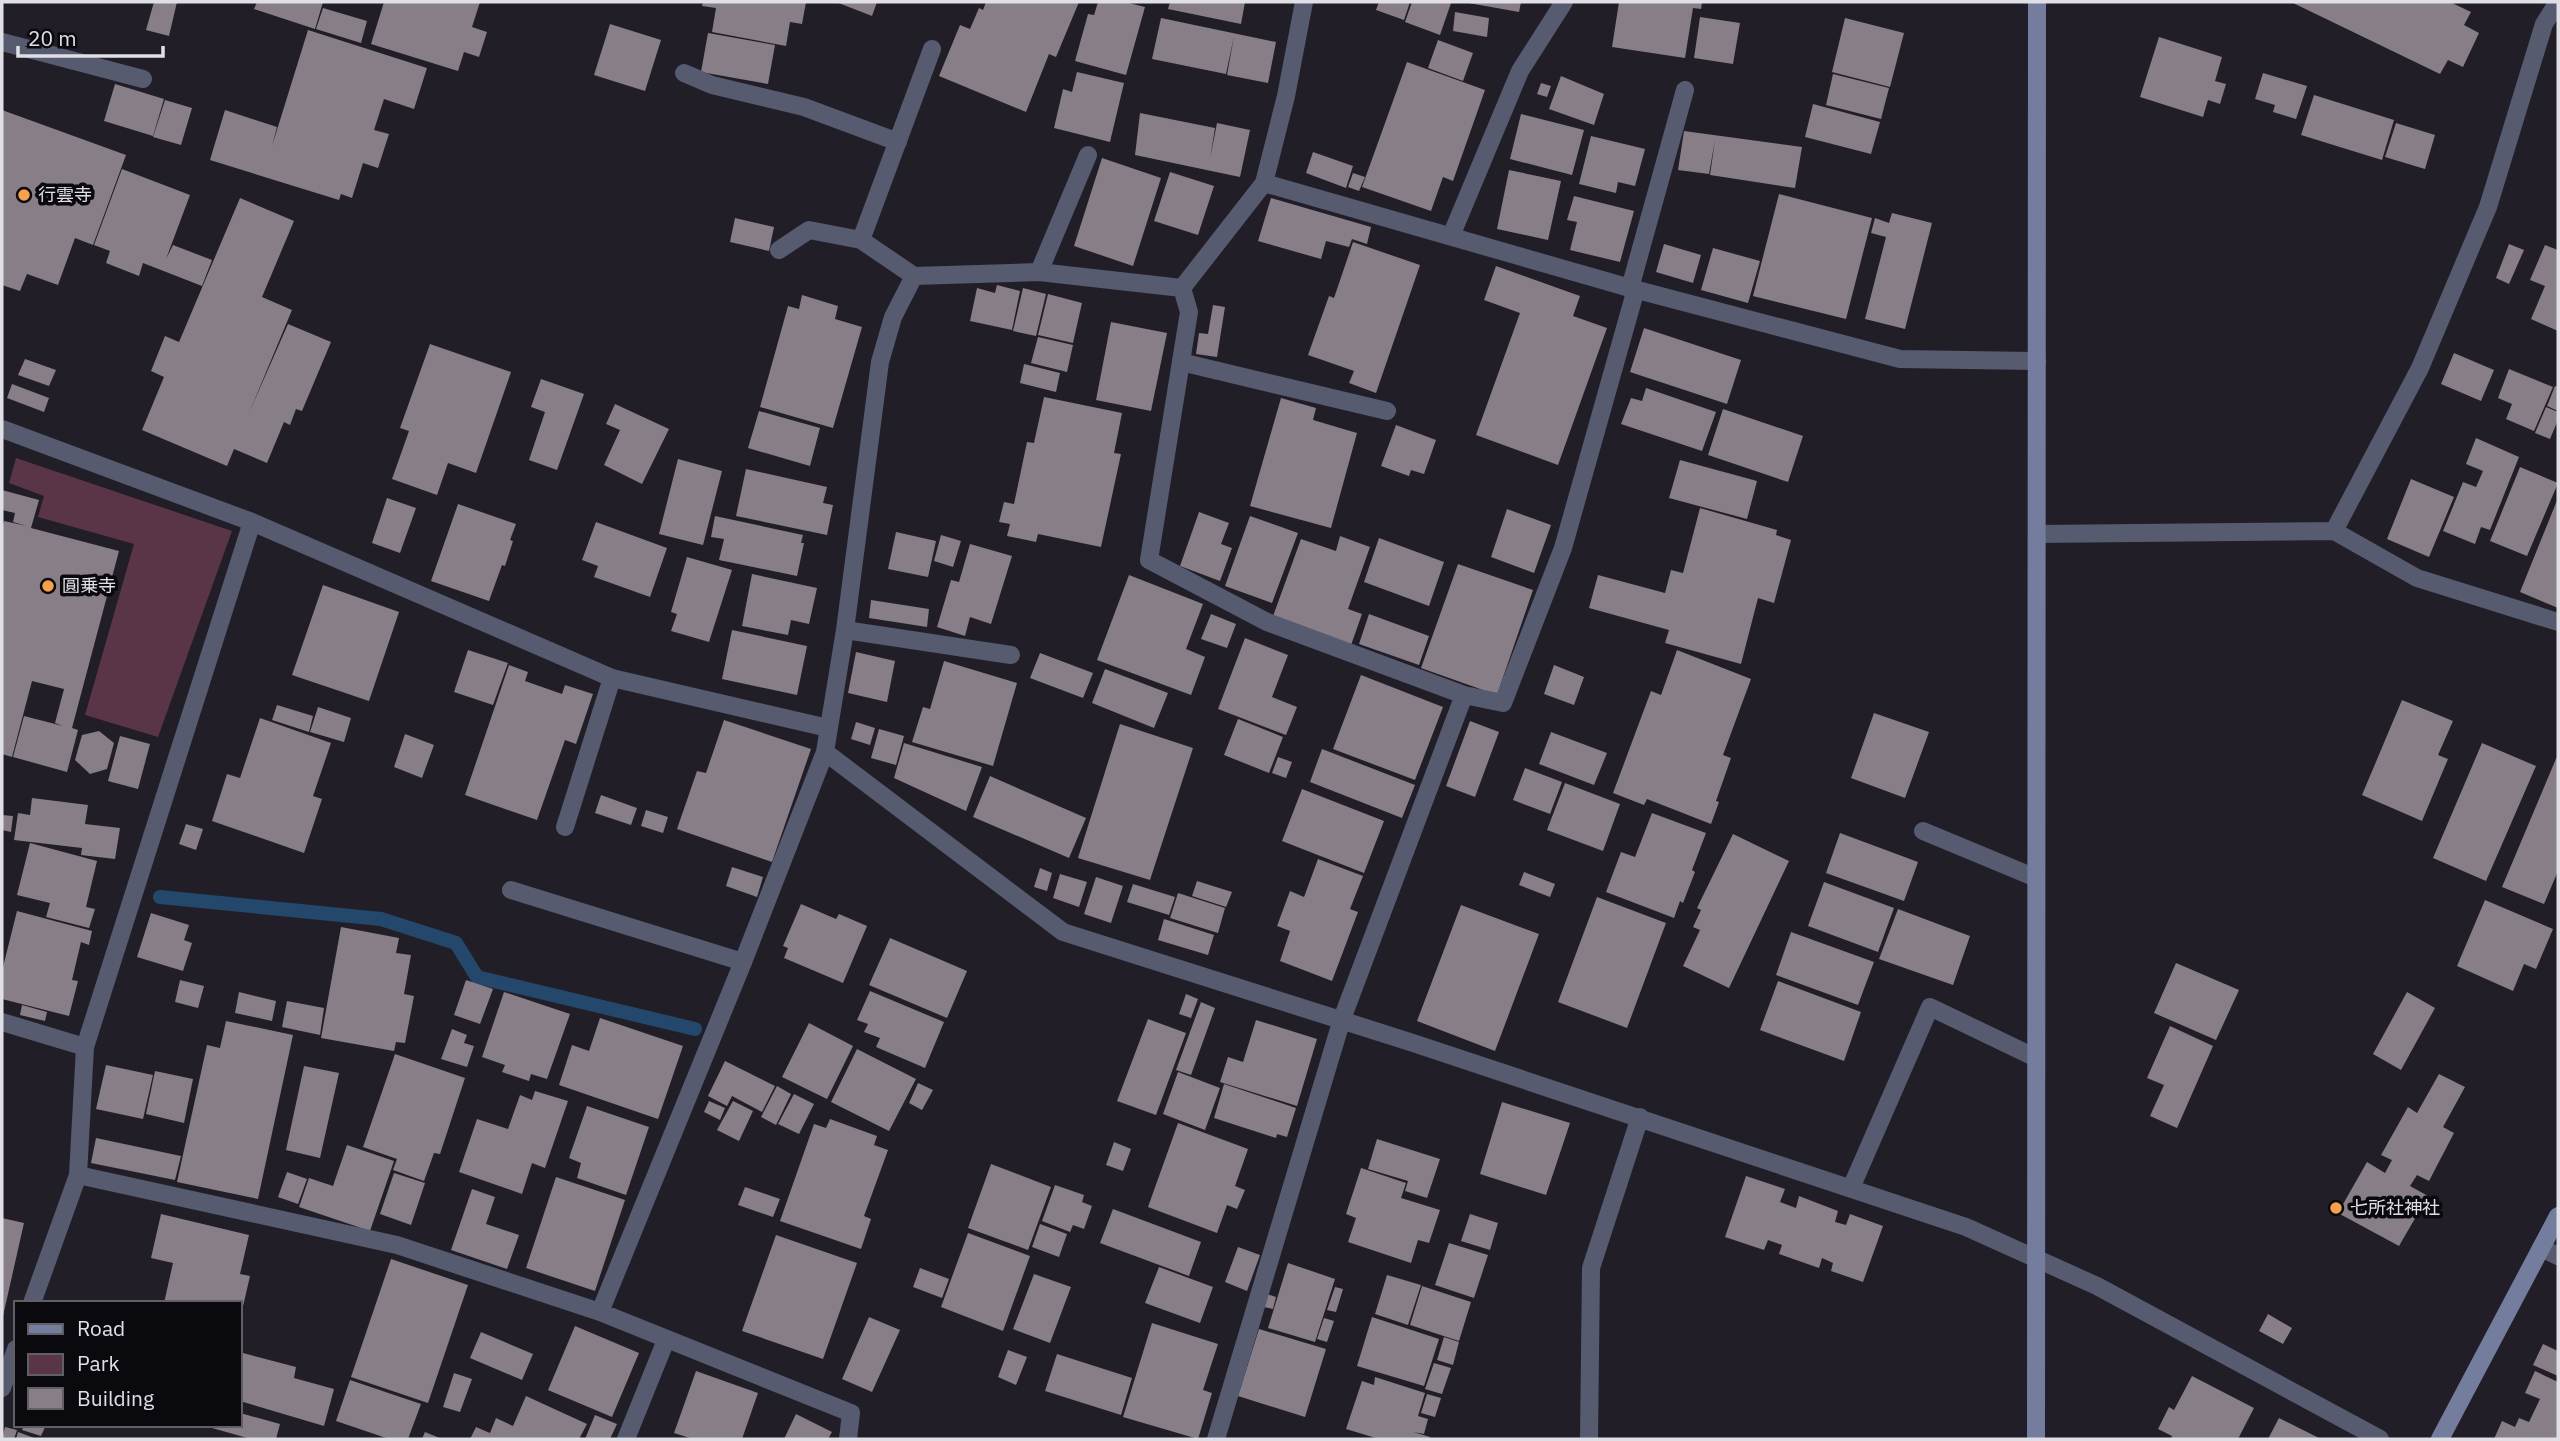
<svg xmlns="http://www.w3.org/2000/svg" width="2560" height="1441" viewBox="0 0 2560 1441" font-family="'IBM Plex Sans','Noto Sans JP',sans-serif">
<rect width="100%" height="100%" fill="#211e28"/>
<path fill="#5a3548" d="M16 458 232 531 158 737 85 715 134 544 38 517 44 496 9 483Z"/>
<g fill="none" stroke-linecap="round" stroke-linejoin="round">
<path stroke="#23486c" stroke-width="14" d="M160 897 381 919 456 943 477 977 695 1029"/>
</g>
<path fill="#877e88" d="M154 2H177L169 36 146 30Z
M257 2H323L315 29 254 9Z
M384 2H480L472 27 487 32 479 57 464 52 458 71 371 44Z
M703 2H806L802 24 790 22 786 46 712 32 716 8 702 6Z
M836 2H877L872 16Z
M986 2H1079L1056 57 1049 54 1026 112 939 76 960 25 970 29 979 8 983 10Z
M1098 2H1125L1145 7 1126 75 1075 61 1088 14 1094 15Z
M1170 2H1245L1241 24 1168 9Z
M1379 2H1410L1404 20 1376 10Z
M1412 2 1451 3 1440 35 1405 22Z
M1463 2H1521L1519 12Z
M1619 2H1702L1701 9 1693 8 1685 58 1612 47Z
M2291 2H2450L2471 12 2464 25 2479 33 2463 67 2448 60 2440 74Z
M323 8 367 21 361 43 316 29Z
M1455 12 1489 18 1487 37 1453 31Z
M1700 17 1740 23 1733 64 1694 58Z
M1161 18 1276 42 1268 83 1227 75 1234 36 1226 74 1152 59Z
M1845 18 1904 33 1890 87 1832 72Z
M610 24 661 40 645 91 594 75Z
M308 30 427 68 414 109 384 99 374 130 389 134 378 168 363 163 352 198 341 194 339 200 210 160 225 110 277 127 272 146Z
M708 33 775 45 768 84 701 72Z
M2159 37 2222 57 2215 81 2226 84 2220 104 2208 100 2203 117 2140 97Z
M1438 40 1473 53 1463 81 1428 68Z
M1407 62 1485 90 1453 181 1443 177 1431 211 1362 187Z
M1077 72 1124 83 1110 142 1054 128 1063 89 1072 92Z
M2263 73 2307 86 2296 119 2273 112 2275 105 2255 99Z
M1833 74 1889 88 1881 119 1826 105Z
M1561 76 1604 94 1594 125 1549 109Z
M1541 83 1551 86 1547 97 1537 94Z
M115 84 164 99 153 136 104 121Z
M2314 95 2394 120 2382 160 2301 135Z
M165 100 192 108 181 145 153 137Z
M1813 104 1880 122 1871 154 1805 137Z
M2 110 126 155 93 245 75 238 58 285 27 274 20 291 2 285Z
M1140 113 1215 128 1210 159 1217 123 1250 130 1240 177 1135 155Z
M1521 114 1584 130 1572 175 1510 159Z
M2396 123 2435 135 2425 169 2385 157Z
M1684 131 1802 147 1795 188 1710 175 1715 140 1709 174 1678 170Z
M1591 136 1645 149 1635 186 1618 182 1616 193 1579 184Z
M1313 152 1353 166 1346 188 1306 173Z
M1102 158 1161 178 1133 266 1074 246Z
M122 169 190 195 166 259 173 245 212 260 202 286 143 263 139 276 106 263 110 251 94 245Z
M1509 170 1561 181 1548 240 1497 229Z
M1170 172 1214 186 1198 235 1154 221Z
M1353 173 1365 177 1359 191 1348 187Z
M1779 194 1872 218 1846 319 1753 296Z
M1574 196 1634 211 1620 262 1570 250 1577 222 1567 220Z
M240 198 294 221 262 297 292 310 249 413 288 324 331 342 302 411 296 409 290 425 284 422 267 463 234 449 227 466 142 430 164 377 151 371 165 336 179 342Z
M1271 198 1371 227 1367 244 1352 239 1349 247 1326 241 1321 259 1258 241Z
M1892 213 1932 223 1905 329 1865 319 1886 237 1871 233 1875 218 1889 223Z
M735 218 774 227 769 251 730 242Z
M1353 242 1420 265 1376 393 1349 383 1354 371 1308 355 1329 296 1334 298Z
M1664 244 1701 255 1693 283 1656 272Z
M2509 244 2524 250 2509 284 2496 278Z
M2545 245 2558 250V331L2531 319 2545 286 2530 280Z
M1713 248 1760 261 1748 303 1701 290Z
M1496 266 1580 296 1573 316 1607 328 1558 465 1476 435 1520 313 1484 300Z
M997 285 1020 291 1012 330 970 321 977 288 995 293Z
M1023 288 1046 294 1036 336 1013 331Z
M1048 294 1082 303 1073 343 1038 335Z
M802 295 838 306 835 319 862 327 833 428 760 407 788 306 799 309Z
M1213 305 1225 307 1217 357 1196 354 1199 333 1208 334Z
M1111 322 1167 333 1151 411 1096 400Z
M1644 328 1741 360 1727 404 1630 372Z
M1038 337 1073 345 1067 372 1031 363Z
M430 344 511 372 476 473 448 463 437 495 392 479 409 431 400 428Z
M2454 353 2494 370 2481 401 2441 384Z
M25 359 56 370 49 386 18 375Z
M1024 364 1060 373 1056 392 1020 383Z
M2509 369 2553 387 2534 431 2506 419 2512 404 2498 398Z
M541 379 584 394 557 470 529 460 545 412 531 407Z
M12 384 49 398 44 412 7 398Z
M2555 386 2558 387V411L2547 406Z
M1646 388 1716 412 1702 451 1621 424 1631 398 1642 401Z
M1044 397 1122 413 1114 453 1121 454 1101 547 1038 534 1036 542 1007 536 1010 524 999 522 1004 502 1014 504 1027 442 1034 443Z
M1281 398 1316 408 1313 420 1357 433 1331 528 1250 506Z
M615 404 669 429 642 484 604 465 620 430 606 424Z
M2546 407 2558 412V420L2550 439 2535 433Z
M1723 409 1803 436 1788 482 1708 455Z
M759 411 820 428 810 466 748 448Z
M1396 425 1436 440 1424 474 1411 470 1409 476 1381 466Z
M2476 438 2519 457 2490 530 2481 527 2475 544 2443 531 2463 482 2476 487 2483 471 2466 464Z
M678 459 722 471 703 545 659 534Z
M1680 460 1757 481 1747 519 1669 498Z
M2520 467 2558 483 2527 556 2490 541Z
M746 469 827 487 823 503 833 505 827 535 736 516Z
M2411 479 2454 497 2429 557 2387 539Z
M2 490 39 500 31 528 119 551 72 728 78 730 67 772 13 757 24 716 63 726 55 723 64 689 32 681 12 757 2 754V527L4 521 27 526 13 522 15 513 2 510Z
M387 498 416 508 400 553 372 543Z
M2558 498V608L2520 592Z
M458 504 516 524 510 540 513 541 505 566 502 565 489 601 431 581Z
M1700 508 1777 530 1776 535 1791 540 1774 603 1758 598 1741 664 1665 643 1669 630 1589 608 1598 575 1665 593 1671 570 1683 573Z
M1507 509 1551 525 1534 573 1491 557Z
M1199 512 1229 523 1221 544 1232 548 1220 581 1180 566Z
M715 516 803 535 801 543H804L797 576 719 560 724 539 711 537Z
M1250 516 1298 533 1272 603 1225 586Z
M596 522 667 548 650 597 594 577 598 566 582 560Z
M896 532 936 541 928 577 888 569Z
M941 535 961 541 953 567 934 561Z
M1340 536 1370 547 1348 609 1362 614 1350 648 1272 619 1301 539 1336 551Z
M1379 538 1444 562 1429 606 1364 582Z
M970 544 1012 556 991 624 970 617 965 636 937 627 951 580 959 582Z
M687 557 732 570 709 642 671 631 677 614 671 612Z
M1458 564 1533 590 1497 695 1421 668Z
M752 574 817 588 809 624 791 620 788 635 742 626Z
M1129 575 1203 604 1186 649 1205 657 1191 695 1097 660Z
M323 585 399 612 369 701 292 675Z
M871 600 929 609 927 627 869 618Z
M1211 614 1236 624 1227 648 1201 639Z
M1369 614 1429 636 1419 665 1359 644Z
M732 630 807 646 797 695 722 679Z
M1245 638 1288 655 1272 697 1297 707 1286 735 1218 709Z
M468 650 508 663 493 705 454 692Z
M1677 650 1751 679 1723 755 1731 758 1716 801 1719 802 1711 824 1647 799 1644 805 1613 793 1651 691 1661 695Z
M856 652 895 661 887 702 848 693Z
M1040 653 1093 673 1083 698 1030 678Z
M944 661 1017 683 993 766 912 742 923 707 930 709Z
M509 665 528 672 525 681 562 694 565 685 593 694 576 744 565 740 537 820 465 795Z
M1554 665 1584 677 1574 705 1544 694Z
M1105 669 1168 693 1154 728 1092 703Z
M1361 675 1443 707 1415 780 1333 749Z
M2402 700 2453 721 2438 755 2448 759 2422 821 2362 795Z
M277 705 313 716 309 732 272 720Z
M318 707 351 718 344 742 310 732Z
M1874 713 1929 732 1905 798 1851 778Z
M260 718 331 743 313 796 322 799 304 853 212 821 227 774 240 778Z
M1238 719 1283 737 1269 773 1224 755Z
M724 720 811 749 772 862 677 829 697 771 706 773Z
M1470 721 1499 732 1475 797 1446 786Z
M856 722 875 728 870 745 851 739Z
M1120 724 1193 748 1150 880 1078 858Z
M879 729 904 736 896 765 871 758Z
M99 731 114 743 107 769 90 774 75 760 82 735Z
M1551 732 1607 753 1594 785 1539 764Z
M405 734 434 745 422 778 394 767Z
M120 736 150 744 138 789 108 781Z
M904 743 982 767 966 811 894 778Z
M2482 743 2536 766 2486 881 2433 858Z
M1322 749 1415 785 1402 818 1310 782Z
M2558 754V871L2544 904 2502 887Z
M1278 757 1292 762 1286 778 1272 773Z
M1525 768 1562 782 1550 814 1513 800Z
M990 776 1086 818 1069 858 973 817Z
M1565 783 1620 804 1603 851 1547 830Z
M1302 789 1384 821 1364 873 1282 841Z
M601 795 637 808 631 825 595 813Z
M32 798 88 805 85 824 120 828 115 859 81 855 82 848 14 840 18 813 30 815Z
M646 810 668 817 663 833 641 826Z
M1652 813 1706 833 1692 870 1695 872 1683 903 1680 901 1674 918 1606 892 1621 852 1635 857Z
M2 815 13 816 11 832 2 830Z
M186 824 203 829 196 850 179 844Z
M1840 833 1918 862 1904 901 1826 873Z
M1733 834 1789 861 1729 988 1683 966 1700 930 1693 927 1701 910 1697 908Z
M30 843 97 861 86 907 95 909 89 928 46 917 50 903 17 895Z
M1318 859 1363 876 1350 909 1358 912 1332 981 1280 961 1290 931 1277 926 1290 891 1304 897Z
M732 867 763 877 757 897 726 886Z
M1040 868 1052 873 1047 891 1034 887Z
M1524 872 1555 884 1550 897 1519 885Z
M1060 874 1087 882 1079 907 1053 898Z
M1096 877 1123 886 1111 923 1084 914Z
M1197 881 1232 892 1226 907 1192 896Z
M1824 882 1894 908 1878 952 1808 926Z
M1133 884 1175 897 1169 915 1127 902Z
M1178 893 1225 908 1218 933 1170 918Z
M1597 897 1666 923 1627 1028 1558 1002Z
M2485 900 2553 929 2536 969 2524 964 2513 991 2457 966Z
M801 904 836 919 839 914 867 926 843 983 784 958 788 948 783 946Z
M1461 905 1539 934 1495 1051 1417 1021Z
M1898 909 1970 936 1953 985 1879 959Z
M17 911 92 931 89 945 81 942 72 980 78 981 69 1016 2 999V971Z
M151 913 189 925 184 940 192 943 183 971 137 957Z
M1164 919 1214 935 1208 955 1158 940Z
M341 927 399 938 396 953 411 955 404 994 414 996 405 1043 396 1042 394 1051 321 1038Z
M1791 932 1874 962 1858 1005 1776 975Z
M890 938 967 971 947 1018 869 985Z
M2176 963 2239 990 2216 1040 2154 1013Z
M180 980 204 986 198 1008 175 1002Z
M466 980 493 989 480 1024 454 1015Z
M1778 981 1861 1012 1844 1061 1760 1030Z
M870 991 944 1022 925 1068 876 1047 880 1038 864 1032 868 1024 857 1020Z
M239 992 276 1001 272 1021 235 1013Z
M504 992 570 1014 547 1079 531 1074 529 1081 502 1072 505 1065 482 1057Z
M2407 992 2435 1008 2401 1070 2373 1054Z
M1186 994 1198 999 1191 1018 1179 1014Z
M287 1001 324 1008 320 1035 282 1027Z
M1201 1002 1215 1008 1191 1075 1176 1070Z
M22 1005 47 1012 45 1021 20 1015Z
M600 1018 683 1046 658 1119 559 1085 572 1045 589 1051Z
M1148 1019 1186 1033 1156 1115 1117 1101Z
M1256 1020 1317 1039 1297 1106 1220 1082 1228 1057 1243 1062Z
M226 1021 293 1035 258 1199 177 1182 207 1045 220 1048Z
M809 1023 853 1046 827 1099 782 1077Z
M2170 1026 2213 1046 2177 1128 2150 1116 2164 1085 2147 1078Z
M452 1029 467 1035 464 1043 474 1046 467 1067 441 1059Z
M857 1049 916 1079 889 1131 831 1102Z
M395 1054 465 1078 440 1154 434 1153 424 1181 393 1170 397 1159 363 1147Z
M725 1061 775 1086 762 1112 732 1096 727 1106 708 1096Z
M106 1065 153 1075 143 1119 96 1109Z
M304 1066 339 1073 320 1158 286 1150Z
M155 1071 193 1079 184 1123 146 1114Z
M1178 1072 1220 1088 1205 1130 1163 1114Z
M2439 1074 2465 1087 2443 1127 2454 1133 2429 1181 2417 1175 2410 1186 2428 1196 2399 1246 2338 1213 2367 1162 2385 1173 2392 1160 2381 1155 2408 1107 2417 1113Z
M918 1083 933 1090 922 1110 909 1103Z
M1224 1084 1296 1108 1287 1137 1277 1134 1276 1138 1214 1118Z
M777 1086 791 1094 776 1125 761 1117Z
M535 1091 568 1101 545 1168 532 1163 522 1194 459 1172 477 1119 508 1129 520 1095 532 1100Z
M794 1094 814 1104 799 1134 778 1124Z
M709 1101 725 1108 720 1120 704 1112Z
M733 1101 753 1111 739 1141 717 1130Z
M1502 1102 1570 1123 1546 1195 1480 1174Z
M587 1106 649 1127 626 1195 577 1178 581 1163 569 1158Z
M830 1119 877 1136 874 1145 888 1150 864 1216 871 1219 861 1249 780 1221 814 1124 826 1128Z
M1178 1123 1248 1149 1235 1186 1245 1190 1237 1209 1227 1205 1217 1233 1148 1207Z
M96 1138 181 1156 175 1180 91 1163Z
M1377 1139 1440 1159 1427 1198 1405 1191 1408 1181 1368 1169Z
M1114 1142 1131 1149 1123 1171 1106 1165Z
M347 1145 394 1161 370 1231 299 1207 309 1178 333 1186Z
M991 1164 1051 1187 1028 1250 968 1228Z
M1361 1168 1406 1183 1401 1198 1440 1210 1429 1243 1418 1240 1411 1263 1348 1242 1356 1218 1346 1214Z
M287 1172 307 1179 298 1204 278 1197Z
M394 1173 425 1183 411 1225 380 1214Z
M1746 1176 1785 1189 1780 1202 1796 1208 1799 1196 1838 1211 1835 1222 1846 1225 1850 1214 1883 1226 1863 1282 1831 1271 1833 1263 1822 1258 1819 1268 1779 1254 1782 1245 1768 1240 1764 1250 1725 1237Z
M556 1177 625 1200 595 1291 526 1268Z
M1055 1185 1084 1195 1082 1202 1092 1206 1084 1229 1073 1225 1070 1232 1042 1221Z
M745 1187 780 1199 773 1217 738 1205Z
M472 1189 495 1197 486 1224 519 1235 507 1269 451 1250Z
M1113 1209 1201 1242 1189 1276 1100 1243Z
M161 1214 249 1235 240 1274 250 1276 241 1315 240 1303H164L173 1263 151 1258Z
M1470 1214 1498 1223 1490 1250 1461 1241Z
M2 1218 24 1223 3 1316H2Z
M1040 1224 1067 1234 1059 1257 1032 1247Z
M968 1233 1030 1256 1003 1331 941 1307Z
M776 1235 857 1263 823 1359 742 1331Z
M1449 1243 1488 1255 1474 1298 1435 1285Z
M1238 1247 1260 1255 1247 1291 1225 1282Z
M391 1259 468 1285 428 1403 351 1377Z
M1288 1263 1335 1279 1315 1342 1268 1328Z
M1159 1267 1213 1287 1200 1323 1145 1303Z
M920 1268 949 1279 942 1298 913 1287Z
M1034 1274 1071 1287 1050 1343 1013 1329Z
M1387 1275 1421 1285 1408 1325 1375 1314Z
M1422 1286 1471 1302 1459 1341 1410 1325Z
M1335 1287 1343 1289 1336 1312 1327 1310Z
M1267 1294 1276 1297 1273 1309 1264 1307Z
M2268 1314 2292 1328 2283 1344 2259 1331Z
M869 1317 900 1330 872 1392 842 1379Z
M1372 1317 1439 1339 1424 1386 1357 1366Z
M1324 1318 1334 1321 1327 1342 1317 1339Z
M1152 1323 1218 1344 1203 1390 1212 1393 1198 1439 1123 1417Z
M575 1326 639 1353 612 1417 548 1390Z
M1259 1329 1326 1349 1305 1417 1238 1396Z
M481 1332 533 1354 522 1380 470 1358Z
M1444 1337 1459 1342 1453 1365 1437 1360Z
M2543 1344 2558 1351V1376L2533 1365Z
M1008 1350 1027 1357 1016 1385 998 1377Z
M243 1353 296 1367 294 1378 334 1389 324 1426 240 1401V1365Z
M1057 1354 1132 1378 1121 1415 1045 1391Z
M1434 1363 1451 1368 1442 1394 1425 1389Z
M696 1371 758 1393 742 1439H693L674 1433Z
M2535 1371 2558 1382V1439H2494L2502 1421 2515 1427 2519 1418 2529 1422 2540 1399 2525 1393Z
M454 1373 472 1379 460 1412 443 1407Z
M2192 1376 2254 1408 2238 1439H2171L2172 1436 2158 1429 2169 1407 2174 1410Z
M1375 1377 1425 1393 1418 1416 1428 1419 1424 1434 1413 1432 1430 1437V1439H1379L1346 1429 1362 1381 1374 1385Z
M350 1380 421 1404 408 1439H389L336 1421Z
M1427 1394 1441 1398 1435 1417 1421 1413Z
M526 1396 587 1424 579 1439H470L476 1427 490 1433 496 1418 513 1426Z
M240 1413 280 1424 276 1439H251L212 1428V1425H240Z
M796 1414 832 1432 828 1439H784Z
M595 1415 617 1424 610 1439H585Z
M2279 1418 2321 1439H2268Z
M24 1425H46L41 1436 22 1430Z
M5 1427 17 1430 14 1439H2Z
M18 1432 37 1439H16Z
M425 1432 442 1439H422Z"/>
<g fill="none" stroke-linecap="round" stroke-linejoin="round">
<path stroke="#565b70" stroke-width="18" d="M2 42 143 79
M684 73 712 85 804 107 898 142
M779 250 809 230 861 240
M1039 272 1088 155
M914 276 861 240 932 49
M1630 288 1685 90
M1181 362 1387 411
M845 630 1011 655
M565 827 612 678
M1923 831 2036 878
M511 890 743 962
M1851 1188 1930 1007 2036 1058
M2541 1248 2558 1256
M626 1439 666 1340"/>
<path stroke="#565b70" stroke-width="18" d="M1264 183 1630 288 1900 359 2037 361
M1451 236 1520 71 1564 2
M1182 288 1189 312 1149 560 1267 622 1464 695 1503 703 1563 548 1636 289
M2 429 252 522 612 678 828 728
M2334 531 2420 368 2488 207 2544 24 2558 2
M2037 534 2334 531 2417 578 2558 622
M825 752 1063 932 1410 1042 1966 1227 2097 1286 2380 1439
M2 1022 85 1047 78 1175 397 1245 600 1312 851 1413 848 1439
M85 1047 252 522
M32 1303 78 1175
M600 1312 743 962 825 752 845 630 880 362 893 317 914 276 1039 272 1182 288 1264 183 1286 96 1304 2
M2 1388 16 1349
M1216 1439 1342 1019 1464 695
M1589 1439 1591 1268 1640 1117"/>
<path stroke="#757d9e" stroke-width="18" d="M2036 1439 2037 2
M2440 1439 2558 1216"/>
</g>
<g fill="#f9a04c" stroke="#0a090d" stroke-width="2.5">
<circle cx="24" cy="195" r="7"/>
<circle cx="48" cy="586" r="7"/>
<circle cx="2336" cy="1208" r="7"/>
</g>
<g text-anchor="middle" stroke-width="7" stroke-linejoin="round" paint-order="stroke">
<g font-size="18" fill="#e1dfe6" stroke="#0a090d" text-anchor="start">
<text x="38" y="201">行雲寺</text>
<text x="62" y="592">圓乗寺</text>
<text x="2350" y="1214">七所社神社</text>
</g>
</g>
<rect width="2560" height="1441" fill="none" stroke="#e1dfe6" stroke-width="7"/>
<rect x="14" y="1301" width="228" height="126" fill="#0a090d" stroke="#605f64" stroke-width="2"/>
<rect x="28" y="1324" width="35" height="10" fill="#757d9e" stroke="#605f64" stroke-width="2"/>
<text x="77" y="1336" font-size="21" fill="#e1dfe6">Road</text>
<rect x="28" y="1354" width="35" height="21" fill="#5a3548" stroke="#605f64" stroke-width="2"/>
<text x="77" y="1371" font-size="21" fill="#e1dfe6">Park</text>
<rect x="28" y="1388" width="35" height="21" fill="#877e88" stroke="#605f64" stroke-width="2"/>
<text x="77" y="1406" font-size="21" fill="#e1dfe6">Building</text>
<path d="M18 46v10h145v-10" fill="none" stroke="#e1dfe6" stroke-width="3.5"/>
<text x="28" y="46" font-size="21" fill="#e1dfe6" stroke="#0a090d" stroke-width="5" paint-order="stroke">20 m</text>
</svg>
